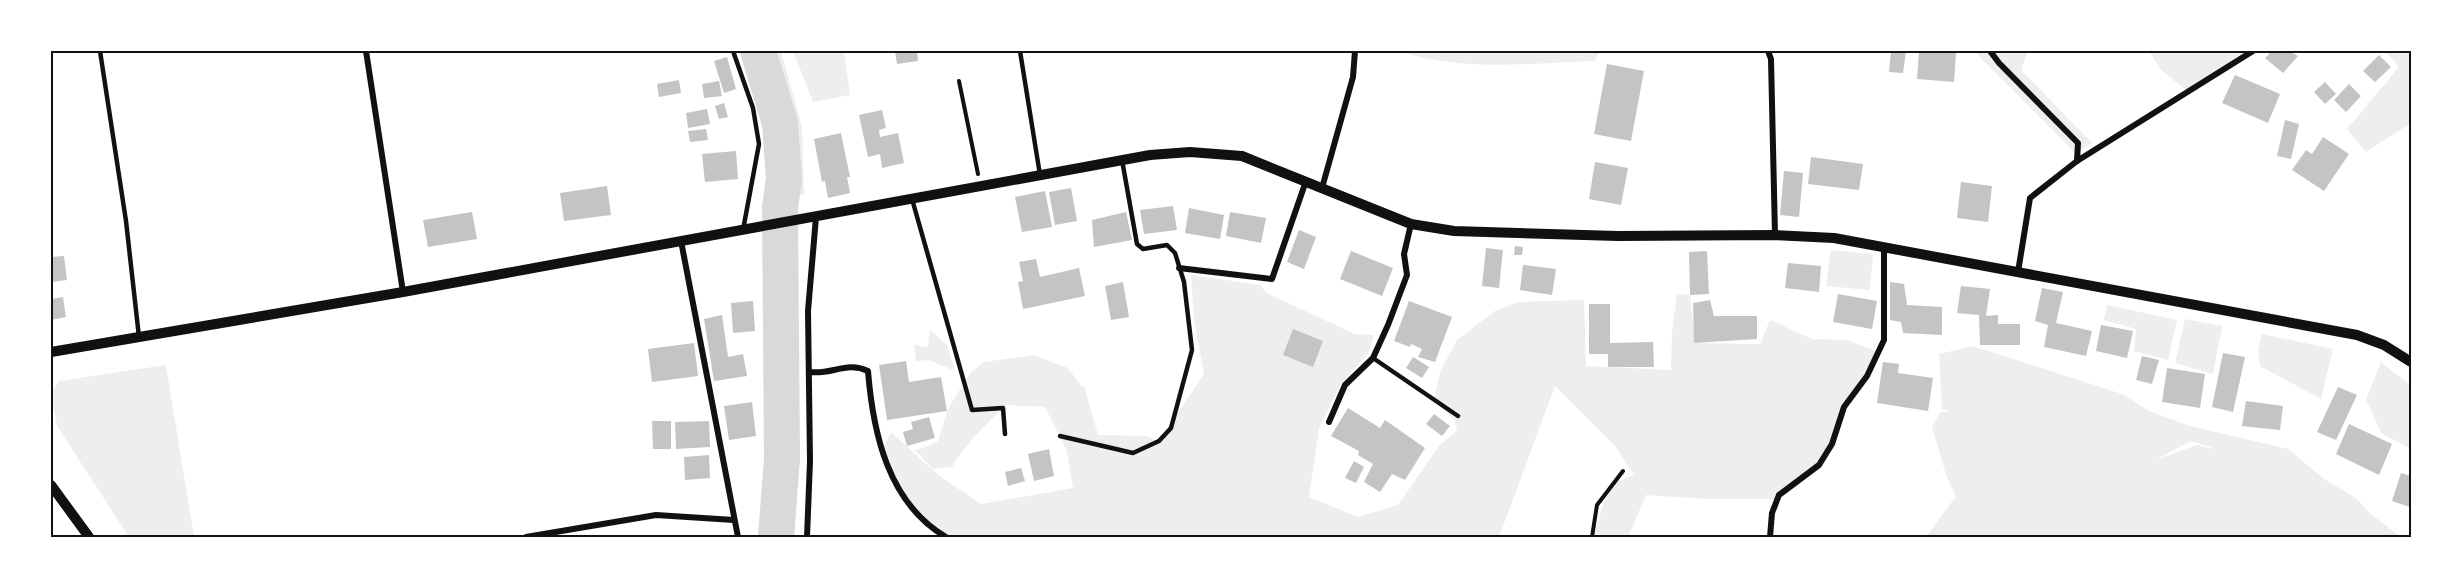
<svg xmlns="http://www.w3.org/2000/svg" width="2462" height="588" viewBox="0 0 2462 588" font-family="'PT Sans Narrow',sans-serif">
<rect width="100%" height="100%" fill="#fff"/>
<path fill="#eee" fill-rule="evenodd" d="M748 51H781L802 127 804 195H792L784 148 765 143Z
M793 51H844L850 95 813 102Z
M1399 51H1600L1595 61C1531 63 1461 72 1399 51Z
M1974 51H2028L2021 70 2092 143 2076 154Z
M2149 51H2247V52L2186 90 2161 70Z
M2385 51H2411V123L2366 152 2347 129 2399 67Z
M1831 250 1873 254 1870 290 1826 286Z
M1191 275 1261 285 1266 293 1355 334 1374 335 1368 354 1341 384 1319 428 1309 497 1358 517 1398 505 1439 446 1457 431 1455 421 1434 400 1440 372 1457 340 1495 311 1518 302 1584 300 1586 366 1671 370 1672 332 1677 294 1690 295 1695 343 1760 344 1770 320 1812 339 1847 340 1876 351 1841 417 1821 461 1778 499H1707L1646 495 1628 537H1593L1610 484 1634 475 1616 447 1555 386 1499 537H946L936 530 896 484 882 452 891 432 938 475 981 504 1073 488 1067 451 1045 407 1006 405C986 425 966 443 952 467L933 469 915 450 926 447 938 441 947 411 957 394 971 372 984 362 1033 355 1068 368 1082 387 1084 386 1098 435 1148 436 1158 442 1204 374 1194 319Z
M2107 305 2177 320 2168 360 2134 351 2136 329 2104 320Z
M2185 319 2222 326 2213 374 2175 363Z
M930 330 947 345 955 371 929 360 916 361 914 345 928 347Z
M2262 334 2333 349 2321 399 2260 366 2258 350Z
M1973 346 2122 394 2149 411 2190 426 2288 449 2324 479 2356 498 2371 514 2401 537H1926L1956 496 1947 478 1932 427 1941 412 1950 411 1942 409 1939 354ZM2191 441 2220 450 2197 445 2153 461Z
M2381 362 2411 386V449L2381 433 2366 399Z
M166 365 194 537H129L57 426 51 393 59 381Z"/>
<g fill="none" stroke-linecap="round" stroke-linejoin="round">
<path stroke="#d9d9d9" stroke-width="36" d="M758 51 780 123 784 178 780 208 782 459 776 537"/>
</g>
<path fill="#c4c4c4" d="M895 51H917L918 61 897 64Z
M1891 51H1906L1903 73 1889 72Z
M1919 51 1956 53 1954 82 1917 79Z
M2272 51H2289L2298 56 2283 73 2265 58Z
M2379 55 2391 67 2375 82 2363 71Z
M727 57 736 89 724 93 714 61Z
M1607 64 1644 71 1631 141 1594 134Z
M2235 75 2280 94 2268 123 2222 103Z
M679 80 681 93 659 97 657 84Z
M719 81 722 96 704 98 702 84Z
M2325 82 2336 94 2325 104 2314 92Z
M2349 84 2361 96 2346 112 2334 100Z
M724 103 728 117 719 119 715 106Z
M707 109 710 124 688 128 686 113Z
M882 110 886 128 879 130 880 137 898 133 904 163 882 168 880 154 868 157 859 115Z
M2285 120 2299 124 2291 159 2277 156Z
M706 129 708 140 690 142 688 131Z
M841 133 850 177H847L850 193 828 198 825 181 822 182 814 139Z
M2323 137 2349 154 2324 191 2292 170 2306 150 2312 154Z
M736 151 738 179 705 182 702 154Z
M1811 157 1863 164 1859 190 1808 184Z
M1595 162 1628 168 1621 205 1589 199Z
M1784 171 1803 173 1799 217 1780 215Z
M1961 182 1992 186 1988 222 1957 218Z
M607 186 611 215 564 221 560 193Z
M1071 188 1077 221 1055 225 1049 192Z
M1045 191 1052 227 1022 232 1015 197Z
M1173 206 1177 230 1144 234 1140 210Z
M1189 208 1224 215 1220 239 1185 233Z
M472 212 477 239 428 247 423 220Z
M1126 212 1132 240 1094 247 1092 220Z
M1230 212 1266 218 1261 243 1226 236Z
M1299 230 1316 237 1304 269 1287 262Z
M1515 246 1523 247 1522 255H1514Z
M1486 248 1503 250 1499 288 1482 286Z
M1351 251 1393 268 1382 296 1340 279Z
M1707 251 1709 294 1690 295 1689 252Z
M64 256 67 280 51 282V257Z
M1036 259 1040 277 1079 268 1085 296 1023 309 1018 282 1023 281 1019 262Z
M1788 263 1821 266 1819 292 1785 288Z
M1523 265 1556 269 1552 295 1520 290Z
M1123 282 1129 317 1111 320 1105 286Z
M1890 282 1904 284 1907 305 1942 307V335L1903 333 1901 322 1890 320Z
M1961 286 1990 289 1986 316 1998 315V324H2020V345H1980L1979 315 1957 313Z
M2042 288 2063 292 2056 323 2092 331 2086 356 2044 347 2048 325 2035 321Z
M1838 294 1877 301 1872 329 1833 322Z
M63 297 66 317 51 320V299Z
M1710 300 1714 316H1757V339L1694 343 1693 303Z
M753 301 755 331 733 333 731 303Z
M1409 301 1452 317 1435 362 1418 357 1422 349 1411 344 1410 347 1394 341Z
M1589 304H1610V343L1653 342 1654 367H1608V354H1589Z
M722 315 728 357 743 354 747 376 714 381 704 319Z
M2101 325 2133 331 2127 358 2096 351Z
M1293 329 1323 341 1313 367 1283 355Z
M694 343 698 376 652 382 648 349Z
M2223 353 2245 357 2233 412 2212 407Z
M2142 356 2159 360 2152 384 2136 380Z
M1413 357 1429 367 1422 378 1406 368Z
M906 361 909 382 941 377 947 411 887 420 879 365Z
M1883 362 1899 364 1898 373 1933 378 1928 411 1877 403Z
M2167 368 2205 374 2200 408 2162 402Z
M2338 387 2357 395 2336 440 2317 432Z
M2246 401 2283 406 2280 430 2242 426Z
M752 402 756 436 729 440 724 406Z
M1348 408 1380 428 1385 420 1425 448 1405 480 1392 474 1380 492 1364 482 1373 464 1358 455 1359 451 1331 436Z
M1434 414 1450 426 1442 436 1426 424Z
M929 417 935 438 907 446 903 432 913 429 911 422Z
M652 421H671V449H653Z
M709 421 710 447 676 449 675 422Z
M2349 424 2392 444 2379 475 2336 454Z
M1049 449 1054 476 1034 481 1028 454Z
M709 455 710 478 685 480 684 457Z
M1354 461 1364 467 1356 483 1345 478Z
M1021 468 1025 481 1008 486 1005 472Z
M2401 473 2411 476 2410 507 2392 501Z"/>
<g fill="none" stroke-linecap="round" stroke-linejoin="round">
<path stroke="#111" stroke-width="4" d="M959 81 978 174
M1592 537 1597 505 1623 471"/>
<path stroke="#111" stroke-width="4.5" d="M100 51 126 221 139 337
M733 51 753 108 759 144 743 230
M1020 51 1040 175
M912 199 972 410 1003 408 1005 434
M1373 358 1458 416
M1060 436 1133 453 1159 441 1171 428 1192 350 1184 282 1175 253 1167 245 1143 249 1137 244 1122 160"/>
<path stroke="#111" stroke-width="6" d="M366 51 403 292
M1768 51 1771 59 1775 235
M1990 51 1999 63 2078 143 2077 161
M1322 188 1353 77 1355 51
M681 241 738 537
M1179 268 1272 279 1306 181
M2018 272 2030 198 2077 161 2253 51
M809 372C833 375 846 361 868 371 873 433 888 503 946 537
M1329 422 1345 385 1373 358 1388 325 1407 275 1404 254 1411 224
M526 537 656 515 734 520
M807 537 810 461 808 311 816 217
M1770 537 1772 513 1779 495 1819 465 1832 444 1844 407 1867 376 1884 340V247"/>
<path stroke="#111" stroke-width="10" d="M51 352 403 292 1150 155 1190 152 1242 156 1411 224 1454 231 1618 236 1775 235 1834 238 2357 335 2384 345 2411 362
M51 485 89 537"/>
</g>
<rect width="2462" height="588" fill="none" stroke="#ffffff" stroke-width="105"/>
<rect x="52" y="52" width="2358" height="484" fill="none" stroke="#111" stroke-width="2"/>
</svg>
